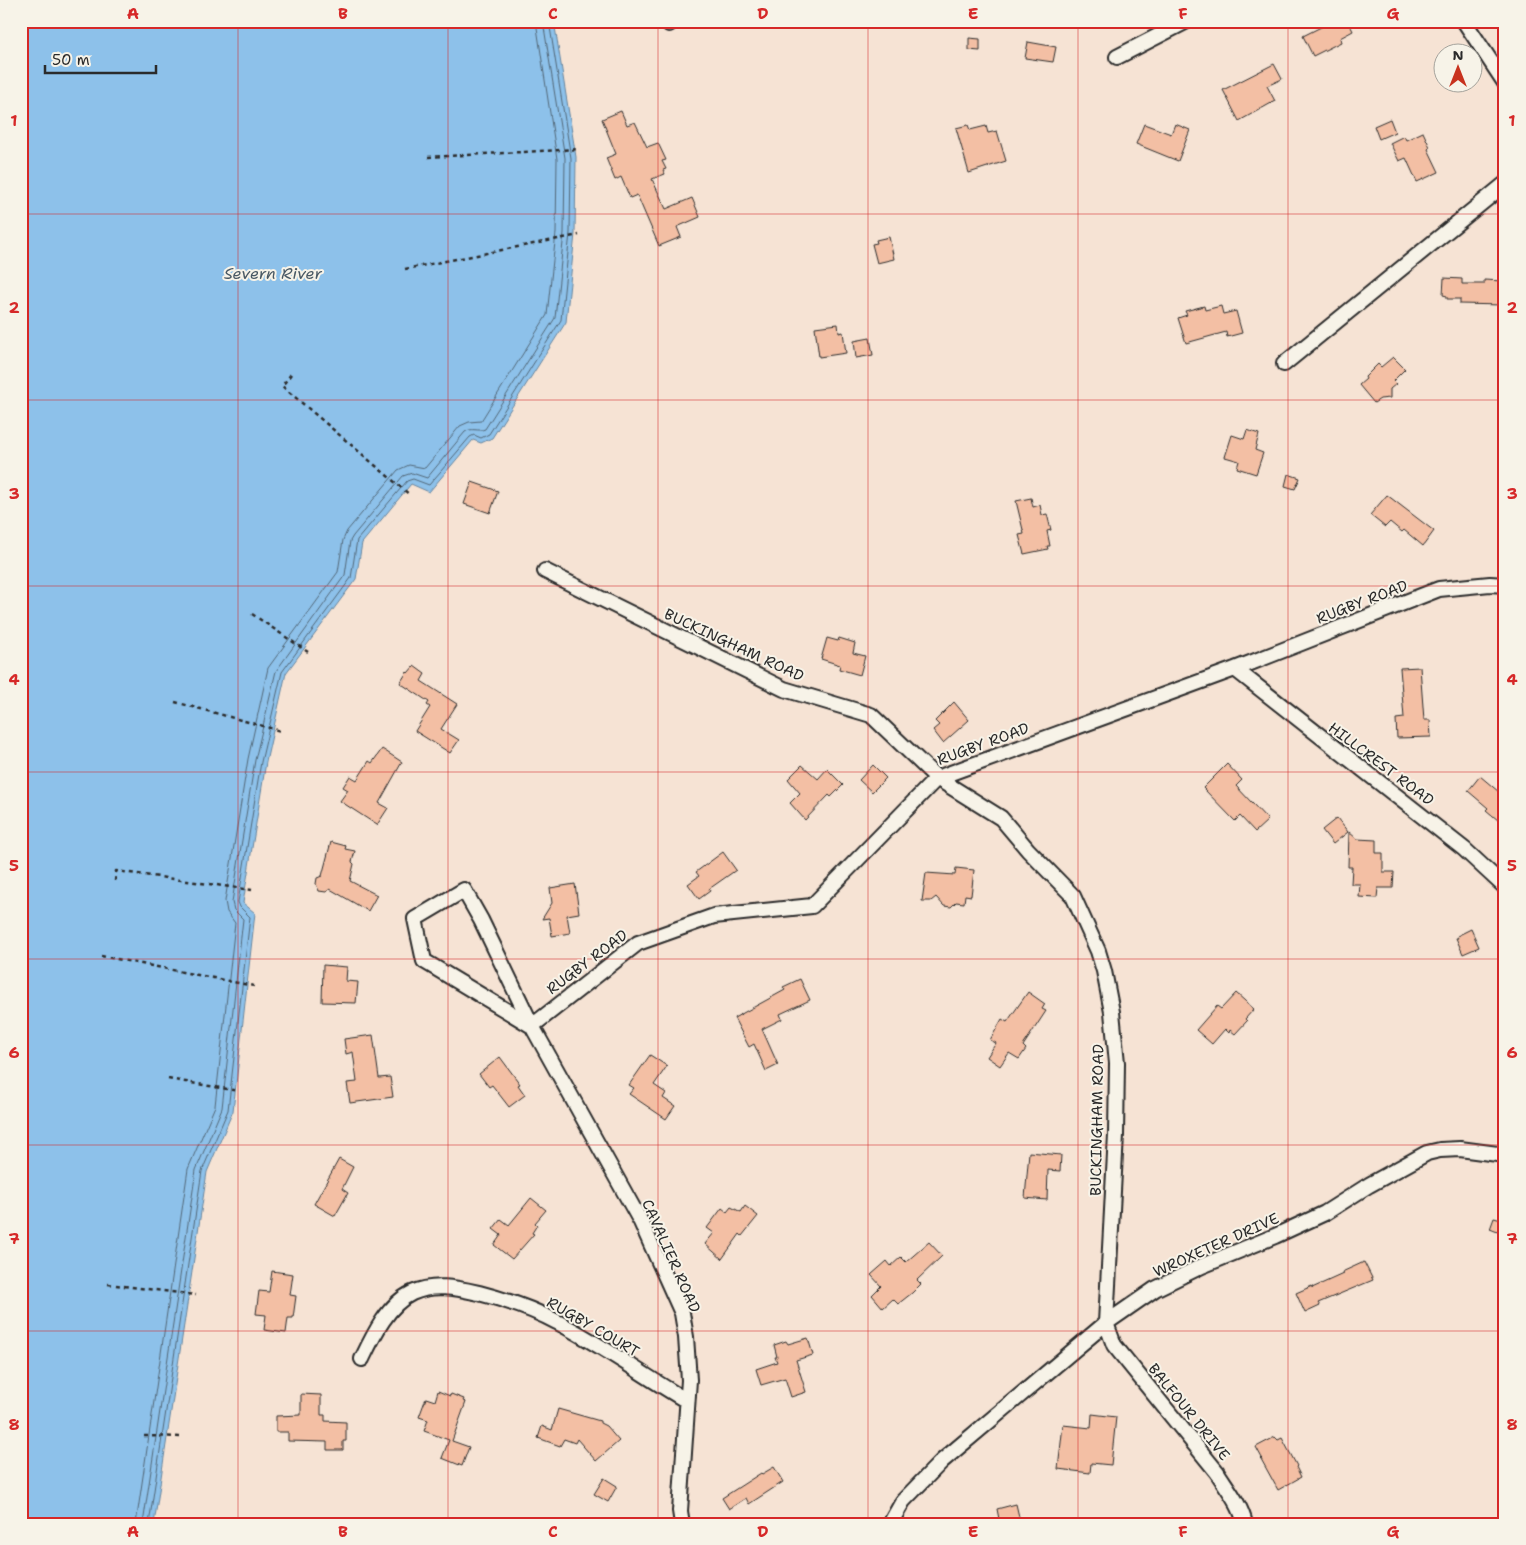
<svg xmlns="http://www.w3.org/2000/svg" width="1526" height="1545" viewBox="0 0 1526 1545" font-family="'Shantell Sans',sans-serif">
<rect width="100%" height="100%" fill="#f6e3d4"/>
<filter id="ink" filterUnits="userSpaceOnUse"><feTurbulence type="fractalNoise" baseFrequency=".02" numOctaves="2"/><feDisplacementMap in="SourceGraphic" scale="10" xChannelSelector="R" yChannelSelector="G"/><feConvolveMatrix kernelMatrix="1 2 1 2 8 2 1 2 1" color-interpolation-filters="sRGB"/></filter>
<g filter="url(#ink)">
<path fill="#8dc1ea" stroke="#66859e" d="M21 21H554L576 157 575 234 566 322 492 438 481 443 473 440 429 492 411 484 362 543 356 579 286 673 266 762 243 903 255 913 233 1111 207 1172 154 1524H21Z"/>
<g fill="none" stroke-linecap="round" stroke-linejoin="round">
<path stroke="#526777" stroke-width="1" d="M136 1524 188 1169 215 1106 235 923 227 912 225 901 248 759 268 668 338 572 343 540 347 531 398 470 409 465 425 468 460 426 469 422 481 421 547 315 556 233 557 159 536 21
M143 1524 196 1170 222 1108 243 919 234 910 232 902 255 760 276 671 345 575 350 541 353 536 403 476 412 473 427 478 465 432C472 427 478 432 485 429L555 318 564 233 565 158 543 21
M149 1524 202 1171 228 1110 250 917 240 907 238 902 261 762 282 672 351 578 357 540 407 481 413 479 429 485 470 437 474 435 481 438 489 434 561 320 570 233 571 158 549 21"/>
</g>
<path fill="#f3bfa4" stroke="#2b2b2b" d="M1333 21H1348L1353 31 1340 38 1341 42 1313 56 1303 36Z
M969 38 980 39V51L969 50Z
M1028 42 1056 47 1053 62 1025 58Z
M1274 64 1282 79 1267 86 1275 101 1239 121 1223 90Z
M621 111 627 125 635 122 647 147 658 143 666 160 662 161 666 169 663 170 665 174 652 179 666 209 692 198 700 217 677 227 681 237 659 246 637 195 630 198 621 177 615 180 606 158 616 154 602 119Z
M1390 119 1395 132 1379 139 1374 126Z
M1144 124 1171 134 1175 124 1190 130 1178 161 1136 144Z
M968 125 970 130 986 126 988 133 997 131 1006 161 969 173 956 128Z
M1423 132 1430 147 1428 149 1439 172 1417 182 1406 158 1399 161 1390 143 1404 136 1406 140Z
M889 237 894 259 877 263 872 244 877 243 876 240Z
M1444 278 1462 279V284H1484V280L1503 281 1502 305 1460 304V299H1447V296L1443 295Z
M1204 306 1205 310 1221 306 1223 314 1236 311 1242 333 1227 337 1226 332 1186 343 1178 318 1187 315 1185 311Z
M838 324 839 333 843 332 846 353 819 357 815 327Z
M870 338 873 355 856 358 854 341Z
M1393 357 1405 369 1393 381 1396 384 1390 389V398L1380 399 1374 403 1359 385 1366 379 1365 377 1378 364 1381 367Z
M1247 430 1259 434 1255 450 1263 453 1256 474 1237 468 1239 461 1225 457 1232 435 1244 439Z
M1288 474 1300 478 1295 489 1285 486Z
M472 482 498 491 490 513 464 504Z
M1387 495 1434 531 1423 546 1404 530 1402 532 1390 522 1385 527 1370 515Z
M1031 498 1033 507 1040 505 1042 515 1047 514 1051 530 1047 531 1050 546H1047L1048 549 1024 554 1019 535 1024 534 1016 501Z
M827 638 838 641 839 638 855 643 853 653 865 656 860 675 839 669 840 665 821 659Z
M414 666 425 674 421 681 457 704 441 729 459 740 450 753 415 731 430 707 427 705 429 702 400 683 407 672 408 673Z
M1420 667 1424 720H1430L1431 737 1397 738 1396 719 1404 718 1400 668Z
M954 702 969 720 943 743 933 730 939 725 935 721Z
M382 749 402 762 379 803 388 808 377 825 340 801 348 790 343 787 350 776 357 780 369 761 372 763Z
M1227 764 1242 780 1236 786 1268 820 1255 832 1240 816 1235 821 1203 788Z
M802 765 818 779 827 769 843 785 831 797 829 795 805 820 790 803 800 793 788 779Z
M873 765 886 778 872 792 859 780Z
M1480 776 1505 797V826L1486 810 1488 808 1468 791Z
M1337 818 1348 832 1333 844 1322 830Z
M1349 832 1357 839 1376 840V853H1383V872H1394L1393 888H1378L1377 898 1359 897 1360 884H1351L1352 867H1348Z
M331 842 346 846 345 849 355 851 352 862 354 864 350 881 377 895 368 911 330 889 326 892 319 891 316 884 317 878 322 876Z
M723 852 736 870 709 889 710 891 699 899 688 884 699 876 696 872Z
M956 868 974 870 971 896 965 895 964 903 956 902 951 907 944 906 936 897 931 901H922L926 873 955 875Z
M575 884 579 913 567 915 570 933 552 936 549 918 542 919 552 903 550 888Z
M1471 929 1479 947 1463 954 1456 938H1458L1457 936Z
M323 965 347 967 346 981 358 982 356 1003 322 1002Z
M800 979 810 1000 780 1014 782 1019 762 1029 778 1065 766 1071 754 1044 749 1047 734 1018 785 990 783 987Z
M1028 992 1045 1004 1042 1009 1046 1011 1023 1046 1026 1049 1019 1059 1009 1053 1000 1066 987 1057 996 1043 990 1040 1002 1019 1007 1022Z
M1236 993 1254 1009 1245 1019 1247 1021 1235 1034 1230 1030 1229 1033 1225 1029 1212 1044 1196 1030 1217 1006 1221 1009Z
M373 1035 379 1078 390 1077 393 1097 350 1103 347 1083 357 1082 353 1052 346 1054 344 1039Z
M650 1055 667 1066 654 1085 666 1093 663 1098 675 1106 666 1119 629 1094 634 1088 629 1085Z
M500 1057 520 1084 518 1085 525 1095 509 1107 492 1085 489 1087 479 1074Z
M1029 1152 1061 1155 1060 1171 1048 1170 1047 1200 1025 1198Z
M339 1159 353 1167 342 1189 348 1193 335 1216 314 1204Z
M531 1198 546 1210 535 1223 537 1225 532 1233 534 1234 512 1259 494 1245 501 1235 493 1229 501 1219 509 1225Z
M745 1206 758 1216 742 1236 740 1234 722 1259 705 1244 714 1233 707 1228 722 1208 727 1212 731 1207 741 1212Z
M1494 1218 1505 1221V1235L1490 1229Z
M929 1242 942 1256 917 1280 921 1284 912 1293 898 1304 893 1299 883 1308 872 1295 881 1286 871 1275 887 1261 891 1266 901 1257 906 1262Z
M1364 1262 1373 1280 1318 1303 1320 1306 1305 1313 1296 1293 1312 1286V1288L1343 1274 1342 1272Z
M272 1271 293 1274 290 1295 296 1296 293 1318H288L286 1333 264 1330 266 1315 256 1314 259 1291 269 1292Z
M808 1338 813 1355 796 1360 806 1392 791 1397 785 1378 761 1385 756 1369 777 1362 775 1357H777L774 1345 786 1341 788 1344Z
M438 1391 450 1396 451 1394 464 1399 463 1401 466 1402 452 1441 469 1447 462 1466 442 1458 449 1440 424 1431 428 1420 419 1417 426 1398 435 1401Z
M301 1394 321 1395V1415H325V1421L346 1422V1441H343V1450H327V1442L288 1441V1432H276V1416L301 1415Z
M558 1409 600 1421V1423L606 1426 619 1441 596 1461 577 1439 575 1443 564 1439 560 1446 538 1438 542 1426 552 1430Z
M1092 1414 1116 1417 1111 1465 1091 1463 1090 1473 1058 1469 1063 1425 1091 1428Z
M1275 1437 1278 1440 1282 1438 1297 1466 1296 1467 1301 1477 1278 1490 1261 1459 1262 1458 1256 1447Z
M774 1467 783 1482 749 1504 746 1498 729 1509 722 1498 761 1473 762 1474Z
M604 1478 617 1486 608 1502 594 1494Z
M1016 1504 1020 1521 1000 1524 997 1509Z"/>
<g fill="none" stroke-linecap="round" stroke-linejoin="round">
<g stroke="#2b2b2b" stroke-width="18">
<path id="street" d="M668 21 669 24
M1464 21 1505 83
M1117 57 1187 21
M1284 364 1505 184
M545 571 784 689 871 715 937 778 1001 818 1028 850 1073 896 1098 951 1104 971 1112 1012 1117 1063 1116 1135 1106 1323 1114 1345 1217 1472C1227 1488 1241 1505 1245 1524
M1235 669 1464 849 1505 887
M362 1359C373 1336 388 1304 412 1293 434 1283 456 1288 479 1293 506 1300 533 1309 557 1322 602 1345 644 1376 687 1401
M682 1524 680 1511 689 1380 686 1337 682 1313 641 1222 532 1026 481 920 464 890 415 919 424 961 532 1026 638 943 714 916 812 906 937 778 1235 669 1439 589 1490 584 1505 585
M890 1524 903 1501 942 1461 1106 1323 1155 1289 1202 1266 1275 1236 1325 1213 1369 1185 1427 1153 1440 1150 1460 1149 1505 1155"/>
</g>
<path stroke="#2b2b2b" stroke-width="2.5" stroke-dasharray="4 4" stroke-linecap="butt" d="M428 157 579 149
M405 269 579 235
M291 374 282 386 410 495
M252 614 308 652
M175 702 281 731
M115 881 116 871 252 890
M101 956 254 986
M168 1079 239 1091
M108 1284 196 1295
M144 1436 184 1437"/>
<use href="#street" stroke="#f7f3e8" stroke-width="14"/>
</g>
</g>
<path fill="none" stroke="#d62828" stroke-width="1" stroke-opacity="0.55" d="M238 21V1524M448 21V1524M658 21V1524M868 21V1524M1078 21V1524M1288 21V1524M21 214H1505M21 400H1505M21 586H1505M21 772H1505M21 959H1505M21 1145H1505M21 1331H1505"/>
<g text-anchor="middle" stroke-width="4" stroke-linejoin="round" paint-order="stroke">
<g font-size="15" fill="#2b2b2b" stroke="#f7f3e8">
<text transform="translate(1362 602) rotate(-21)" y="5">RUGBY ROAD</text>
<text transform="translate(734 645) rotate(25)" y="5">BUCKINGHAM ROAD</text>
<text transform="translate(983 744) rotate(-20)" y="5">RUGBY ROAD</text>
<text transform="translate(1381 764) rotate(37)" y="5">HILLCREST ROAD</text>
<text transform="translate(587 962) rotate(-37)" y="5">RUGBY ROAD</text>
<text transform="translate(1097 1120) rotate(-89)" y="5">BUCKINGHAM ROAD</text>
<text transform="translate(1216 1245) rotate(-24)" y="5">WROXETER DRIVE</text>
<text transform="translate(671 1256) rotate(66)" y="5">CAVALIER ROAD</text>
<text transform="translate(593 1327) rotate(30)" y="5">RUGBY COURT</text>
<text transform="translate(1189 1412) rotate(51)" y="5">BALFOUR DRIVE</text>
</g>
<g font-size="16" font-style="italic" fill="#485864" stroke="#f7f3e8">
<text x="273" y="279">Severn River</text>
</g>
</g>
<rect width="1526" height="1545" fill="none" stroke="#f7f3e8" stroke-width="55"/>
<g transform="translate(1458 68)"><circle r="24" fill="#f7f3e8" stroke="#a5a39c"/>
<path d="M0-4L9 19L0 12L-9 19Z" fill="#c8321e"/>
<text y="-8" font-size="14" font-weight="bold" text-anchor="middle" fill="#2b2b2b">N</text>
</g>
<path d="M45 65v8h111v-8" fill="none" stroke="#2b2b2b" stroke-width="2.5"/>
<text x="52" y="65" font-size="15" fill="#2b2b2b" stroke="#f7f3e8" stroke-width="4" paint-order="stroke">50 m</text>
<rect x="28" y="28" width="1470" height="1490" fill="none" stroke="#d62828" stroke-width="2"/>
<g font-size="16" text-anchor="middle" font-weight="bold" fill="#d62828">
<text x="133" y="19">A</text>
<text x="343" y="19">B</text>
<text x="553" y="19">C</text>
<text x="763" y="19">D</text>
<text x="973" y="19">E</text>
<text x="1183" y="19">F</text>
<text x="1393" y="19">G</text>
<text x="14" y="126">1</text>
<text x="1512" y="126">1</text>
<text x="14" y="313">2</text>
<text x="1512" y="313">2</text>
<text x="14" y="499">3</text>
<text x="1512" y="499">3</text>
<text x="14" y="685">4</text>
<text x="1512" y="685">4</text>
<text x="14" y="871">5</text>
<text x="1512" y="871">5</text>
<text x="14" y="1058">6</text>
<text x="1512" y="1058">6</text>
<text x="14" y="1244">7</text>
<text x="1512" y="1244">7</text>
<text x="14" y="1430">8</text>
<text x="1512" y="1430">8</text>
<text x="133" y="1537">A</text>
<text x="343" y="1537">B</text>
<text x="553" y="1537">C</text>
<text x="763" y="1537">D</text>
<text x="973" y="1537">E</text>
<text x="1183" y="1537">F</text>
<text x="1393" y="1537">G</text>
</g>
</svg>
